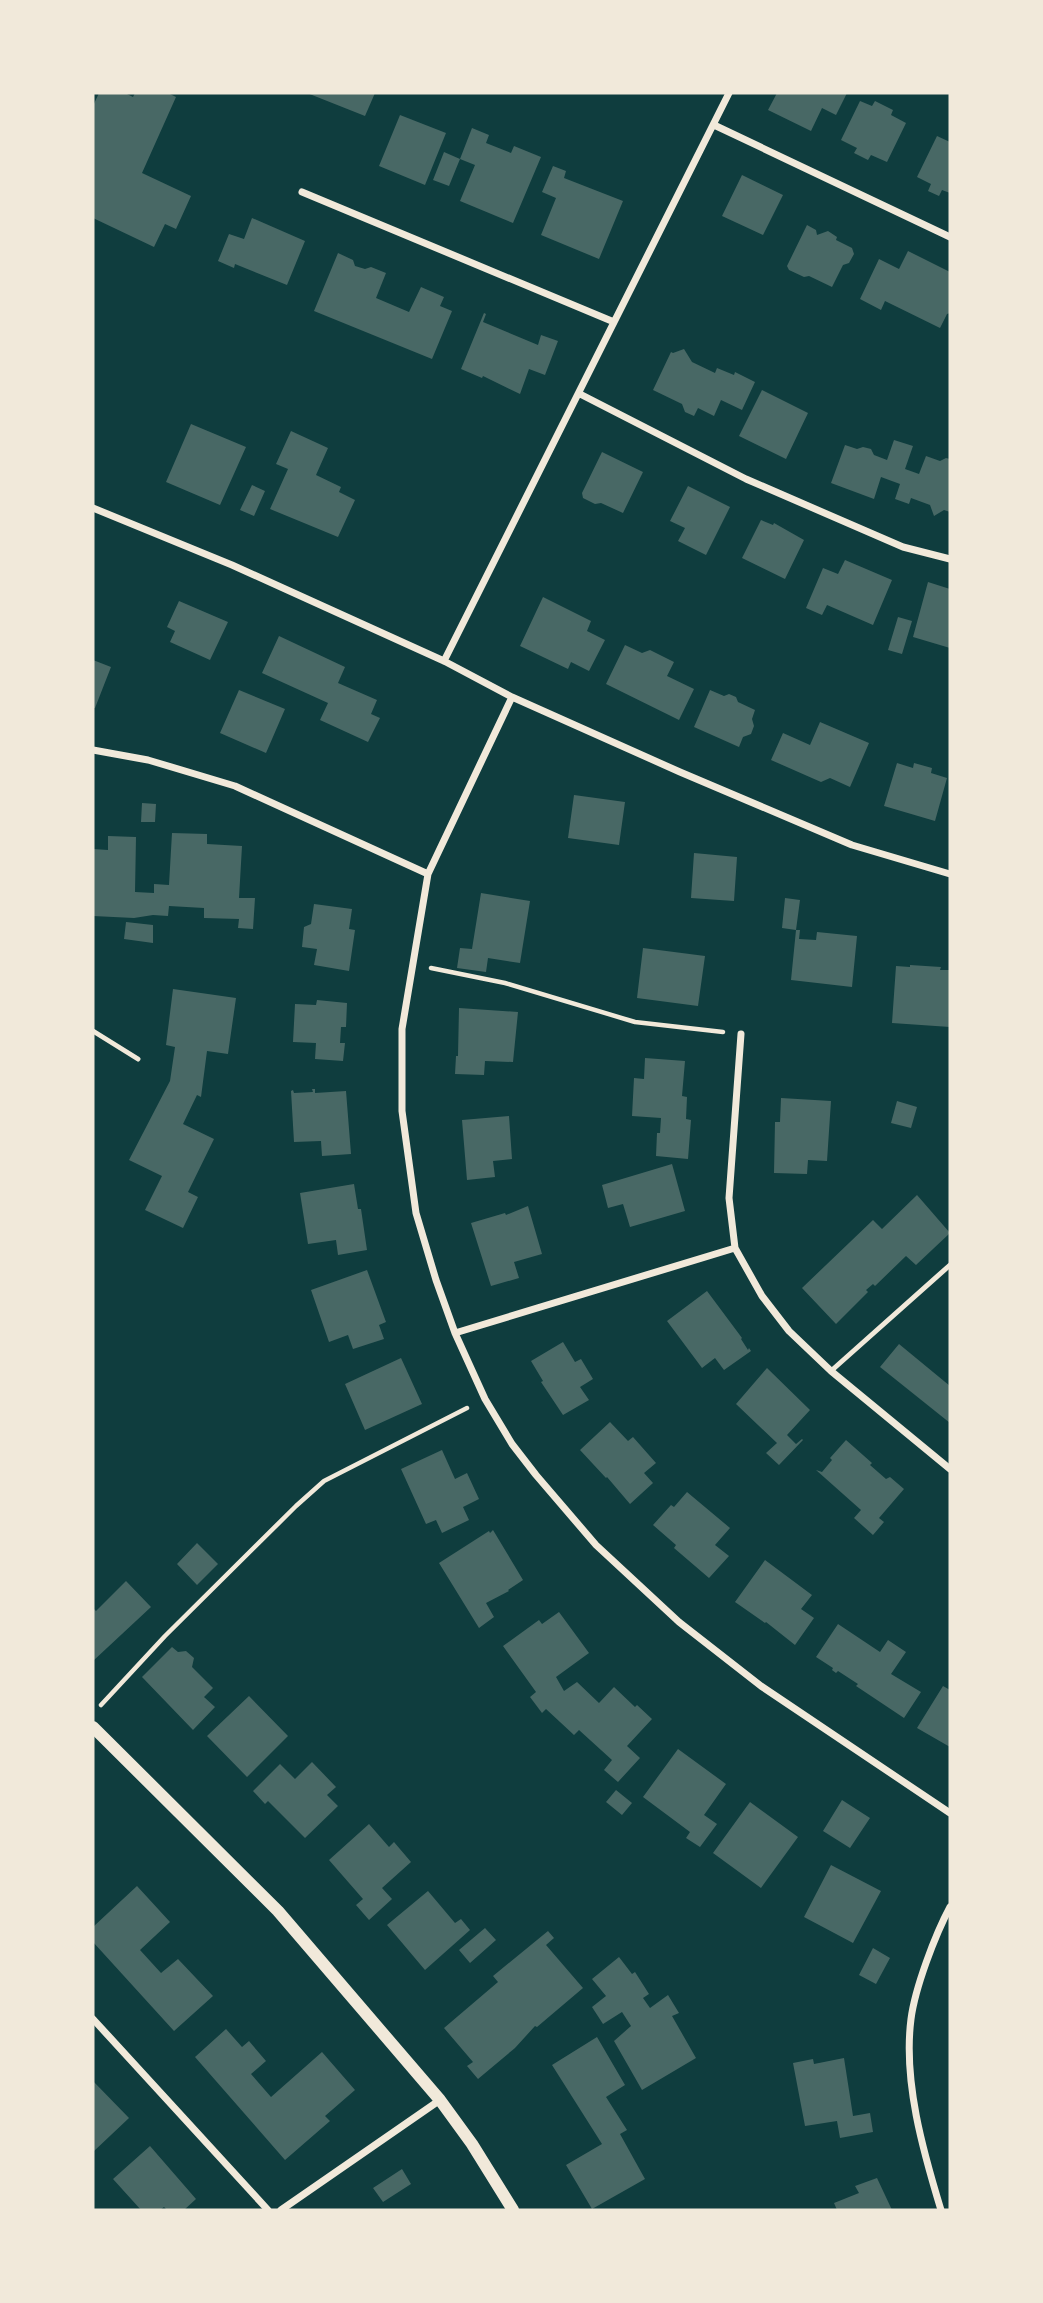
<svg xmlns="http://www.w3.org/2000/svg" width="1043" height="2303" viewBox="0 0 1043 2303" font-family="'Public Sans',sans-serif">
<rect width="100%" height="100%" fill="#0f3d3e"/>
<path fill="#486865" d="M99 93H125L133 97 135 93H168L176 97 142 173 191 196 176 229 165 224 154 247 93 218V106Z
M307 93H375L365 116Z
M777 93H847L836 115 822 108 811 131 768 110Z
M860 101 872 106 875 101 893 110 891 115 906 123 887 162 871 155 868 160 854 153 857 148 841 140Z
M400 115 446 133 425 185 379 166Z
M472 128 489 135 486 143 511 153 514 146 541 157 513 223 460 201 475 165 460 159Z
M937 136 950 142V193L942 190 939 196 928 191 931 184 917 177Z
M444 152 460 159 449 186 433 180Z
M553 166 566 171 564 178 623 201 599 259 541 235 556 198 542 192Z
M742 175 783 195 763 235 722 216Z
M252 218 305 241 287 285 235 264 234 268 218 261 229 234 244 239Z
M807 225 816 230 817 235 828 231 837 237 836 240 852 248 854 254 849 263 843 265 832 287 809 276 804 277 789 270 787 266Z
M908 251 950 272V313L947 314 940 328 885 301 881 310 860 299 879 259 899 269Z
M338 253 353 260 355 266 365 269 371 267 386 273 376 298 409 312 421 287 444 297 440 306 452 311 432 359 314 311Z
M484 313 486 314 483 322 538 345 541 335 558 341 545 375 529 369 520 394 483 376 482 378 461 369Z
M684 349 692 362 715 373 717 368 734 375 735 372 755 382 742 410 721 400 714 416 698 408 694 416 685 412 682 404 653 390 671 352 673 353Z
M762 390 808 413 786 459 739 436Z
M191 424 246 447 220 505 166 482Z
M291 431 328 448 316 475 341 487 339 492 355 500 338 537 270 509 288 469 276 464Z
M894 440 913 446 905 469 919 474 926 456 940 461 946 458 950 459V512L944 510 934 516 930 505 911 498 909 504 895 499 900 484 881 477 874 499 831 483 845 445 857 449 863 447 871 449 874 455 887 460Z
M602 452 643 472 623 513 601 503 595 504 583 498 582 493Z
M252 485 265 491 254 516 240 510Z
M688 486 730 507 706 555 678 541 685 528 670 521Z
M761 520 773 525 774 523 804 540 785 579 742 558Z
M845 560 892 580 873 625 827 605 822 615 806 608 823 568 838 574Z
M928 582 950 589V648L913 637Z
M543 597 591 621 587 631 605 640 589 671 571 662 568 669 520 646Z
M179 601 228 622 210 660 170 642 175 631 167 627Z
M898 617 912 621 902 654 888 650Z
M279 636 345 667 338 683 377 700 371 714 380 718 368 742 320 720 328 703 262 673Z
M625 645 642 653 650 650 674 662 667 676 694 689 679 720 606 684Z
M93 660 111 667 95 708H93Z
M239 690 285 709 266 753 220 733Z
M710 690 724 696 729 694 736 697 738 702 755 710 752 719 754 726 751 734 743 737 739 747 694 727Z
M820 722 869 743 850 787 830 778 821 782 771 760 783 733 810 745Z
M897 763 913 768 914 763 932 768 931 773 947 778 935 821 884 806Z
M574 795 625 802 619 845 568 838Z
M142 803 156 804 155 822H141Z
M172 833 207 834V844L242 846 239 898H255L253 929 238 928 239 919 204 918V908L169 906 168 916 153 915 134 918 93 916V849L108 850V836L136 837 135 892 154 893V884L169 885Z
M694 853 737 857 734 901 691 898Z
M481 893 530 901 520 963 488 958 486 972 457 968 460 948 472 949Z
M785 898 800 900 796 930 782 928Z
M314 904 352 909 349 929 355 930 349 971 314 965 317 949 302 947 304 927 311 924Z
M126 922 153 925V943L124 939Z
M796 930H800L799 939 816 940 817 932 857 936 852 987 791 980Z
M643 948 705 956 698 1006 637 998Z
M910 965 941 967 940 970H950V1027L892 1023 896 966 910 967Z
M173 989 236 998 228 1054 207 1051 201 1097 197 1095 183 1124 214 1139 188 1192 198 1197 183 1228 145 1210 162 1176 129 1160 170 1081 175 1047 166 1045Z
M317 1000 347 1003 346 1027H341L340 1043H345L343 1061 315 1059 316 1043 293 1042 295 1004 316 1005Z
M459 1008 518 1012 513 1062 485 1061 484 1075 455 1074 456 1056H458Z
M645 1058 685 1061 682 1096 687 1097 686 1119 691 1120 688 1159 656 1156 657 1133H660L661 1118 632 1116 634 1078 644 1079Z
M312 1089H315V1093L346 1091 351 1154 322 1156 321 1141 294 1142 291 1091 293 1090 294 1093 313 1092Z
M781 1098 831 1101 827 1161 808 1160 807 1174 774 1173 775 1122H780Z
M897 1101 917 1107 911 1128 891 1123Z
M509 1116 512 1159 493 1161 495 1177 467 1180 462 1120Z
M672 1164 685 1211 630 1227 623 1204 608 1208 602 1185Z
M354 1184 358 1209H361L367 1250 338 1255 336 1240 308 1244 300 1193Z
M917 1195 950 1233 916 1265 906 1256 875 1286 873 1284 866 1290 868 1292 836 1324 802 1288 873 1220 882 1229Z
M528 1206 542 1254 514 1262 519 1278 491 1286 471 1223 505 1213 506 1215Z
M367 1270 386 1322 379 1325 384 1339 353 1349 348 1335 329 1342 311 1290Z
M707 1291 742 1338 741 1339 748 1350 749 1348 751 1351 724 1370 715 1358 702 1368 667 1321Z
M563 1342 575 1362 581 1359 593 1379 580 1387 589 1400 563 1415 541 1382 543 1381 531 1361Z
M899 1344 950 1386V1423L880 1367Z
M401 1358 422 1404 365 1430 345 1384Z
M767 1368 810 1410 787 1435 796 1444 802 1439 803 1440 779 1465 766 1453 777 1443 736 1404Z
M610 1422 628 1441 633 1437 656 1463 644 1473 653 1483 630 1504 607 1477 606 1478 580 1450Z
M846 1440 872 1463 870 1465 886 1479 890 1477 904 1489 879 1518 884 1522 873 1535 854 1518 861 1510 816 1470 822 1472 832 1460 830 1458Z
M442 1450 455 1479 467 1473 479 1499 463 1507 469 1520 442 1533 436 1520 426 1524 401 1469Z
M687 1492 730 1528 715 1545 729 1556 709 1578 674 1548 676 1545 653 1525 671 1505 674 1507Z
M493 1530 523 1580 508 1590 509 1591 486 1603 494 1617 479 1628 439 1563 489 1531 490 1533Z
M197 1543 218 1564 197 1585 177 1564Z
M765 1560 812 1595 801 1609 814 1618 795 1645 766 1622 765 1623 735 1602Z
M126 1581 151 1607 93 1661V1608L96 1611Z
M559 1612 589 1653 556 1677 564 1691 577 1682 599 1703 614 1687 635 1707 637 1705 652 1719 627 1746 640 1758 618 1782 604 1770 612 1760 579 1730 574 1735 546 1709 542 1713 530 1697 536 1692 503 1646 539 1620 542 1624Z
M838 1624 880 1652 888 1640 906 1652 891 1674 921 1692 904 1718 856 1686 858 1684 838 1671 836 1673 832 1670 833 1668 816 1657Z
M172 1647 178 1652 186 1651 194 1658 192 1667 213 1688 204 1697 215 1707 193 1730 142 1677Z
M943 1686 950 1690V1747L917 1728Z
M249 1696 288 1736 247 1777 207 1736Z
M678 1749 726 1784 704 1815 717 1824 700 1847 686 1838 690 1832 643 1797Z
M312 1762 336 1787 327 1795 338 1806 305 1838 268 1801 265 1804 253 1791 280 1764 295 1779Z
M616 1790 632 1803 622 1815 606 1802Z
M842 1800 870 1818 850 1848 823 1831Z
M750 1802 798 1837 761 1888 713 1853Z
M369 1824 389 1847 394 1842 411 1862 382 1888 392 1899 369 1920 356 1905 363 1899 329 1860Z
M831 1865 881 1891 853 1943 804 1917Z
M137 1886 170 1922 140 1950 161 1973 178 1959 213 1996 174 2031 93 1942V1927Z
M428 1891 455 1923 461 1919 470 1930 425 1970 387 1925Z
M485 1928 496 1940 470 1963 459 1950Z
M548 1931 554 1938 546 1945 583 1988 537 2027 535 2026 515 2048 478 2079 467 2066 473 2062 444 2028 498 1982 493 1976Z
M873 1948 890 1958 876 1984 859 1975Z
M619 1957 632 1974 635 1972 649 1994 643 1998 650 2008 668 1995 679 2013 672 2016 696 2058 642 2090 614 2041 631 2026 622 2012 603 2024 592 2007 606 1996 592 1979Z
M226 2029 242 2047 249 2041 266 2061 251 2074 271 2097 322 2052 355 2090 325 2116 330 2121 285 2160 195 2057Z
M597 2037 625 2085 606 2097 627 2130 620 2134 645 2179 592 2209 566 2165 602 2144 552 2065Z
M844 2058 853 2116 870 2113 873 2132 840 2138 837 2121 805 2126 793 2063 813 2059 814 2064Z
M93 2081 129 2118 93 2152Z
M150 2146 196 2199 184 2210H167L164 2207 160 2210H141L113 2179Z
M402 2169 411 2184 383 2202 373 2188Z
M877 2178 892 2210H837L834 2203 859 2193 855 2186Z"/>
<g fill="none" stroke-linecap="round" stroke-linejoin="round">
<path stroke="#f1e9da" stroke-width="4.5" d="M431 968 505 983 635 1022 723 1032
M101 1705 165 1636 296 1506 324 1481 467 1408"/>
<path stroke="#f1e9da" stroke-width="5" d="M93 1031 138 1059
M831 1371 950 1265"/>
<path stroke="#f1e9da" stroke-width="7" d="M714 125 950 237
M302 192 614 322
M580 394 746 479 903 547 950 559
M93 508 232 565 444 661 512 697 680 772 852 845 950 874
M444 661 729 93
M512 697 428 874 402 1029V1111L416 1213 436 1280 455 1333 485 1399 512 1444 536 1475 596 1545 679 1622 761 1686 950 1813
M93 750 148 760 235 786 428 874
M741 1034 729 1198 735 1248 762 1296 789 1331 831 1371 950 1469
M455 1333 735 1248
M93 2019 268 2210
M281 2210 440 2100
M941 2210C923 2151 903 2081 911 2019 915 1988 935 1935 950 1907"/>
<path stroke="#f1e9da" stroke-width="12" d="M93 1727 278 1911 440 2100 472 2144 513 2210"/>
</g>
<rect width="1043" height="2303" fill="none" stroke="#f1e9da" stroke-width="189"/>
</svg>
